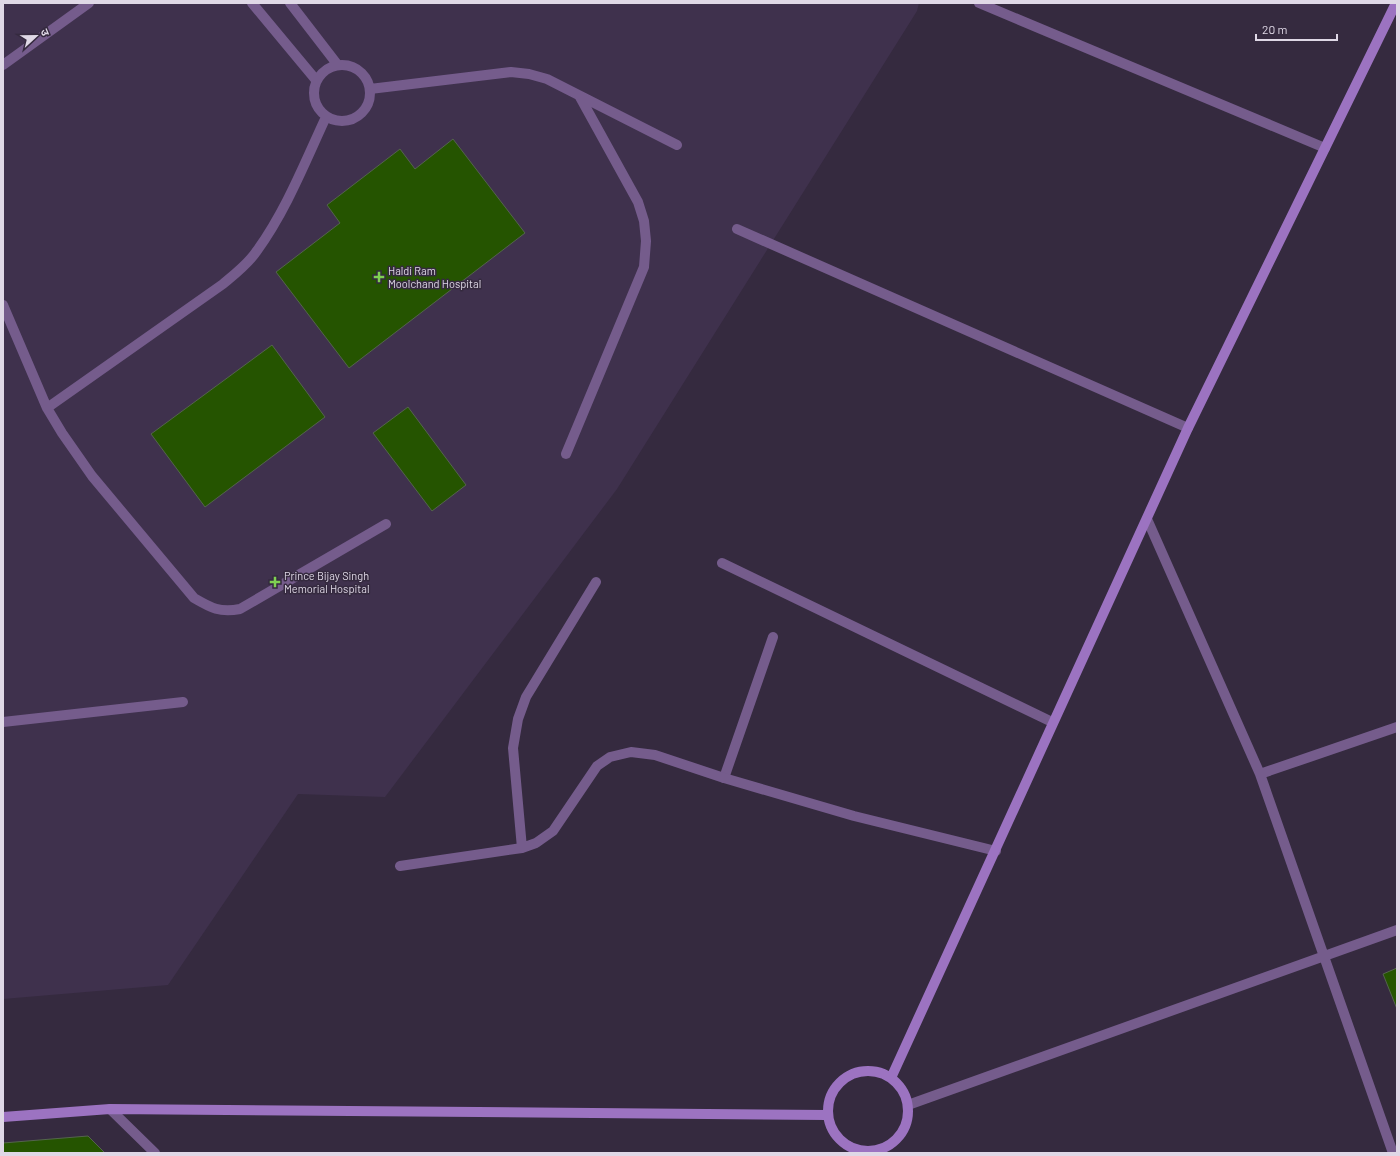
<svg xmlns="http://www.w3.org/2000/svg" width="1400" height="1156" viewBox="0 0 1400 1156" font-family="Barlow,'Noto Sans Devanagari',sans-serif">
<rect width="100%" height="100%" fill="#352a3f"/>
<path fill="#3f314d" d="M3 3H919L917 11 617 489 385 797 298 794 168 985 3 999Z"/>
<path fill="#255400" stroke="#54644d" d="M453 139 525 233 349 368 276 272 340 223 327 205 400 149 415 169Z
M272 345 325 417 205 507 151 434Z
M408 407 466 485 432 511 373 433Z
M1397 968V1009L1383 974Z
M88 1136 105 1153H3V1143Z"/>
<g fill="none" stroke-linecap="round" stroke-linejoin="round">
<path stroke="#755c8c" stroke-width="10" d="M252 3 316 80
M290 3 337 64
M314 93a28 28 0 1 1 56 0a28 28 0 1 1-56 0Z
M3 65 89 3
M370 89 511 72 529 74 547 79 677 145
M737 229 1188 428
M3 305 47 408 62 433 92 476 194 598C211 608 220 613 240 609L386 524
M47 408 223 284C235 274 248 264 256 252 286 211 305 162 326 117
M566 454 644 267 646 241 644 221 638 202 580 97
M722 563 1052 722
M3 722 183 702
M724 778 773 637"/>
<path stroke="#755c8c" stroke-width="10" d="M979 3 1325 148
M1147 519 1260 774 1393 1153
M1260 774 1397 727
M522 848 513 748 518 719 526 697 596 582
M400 866 522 848 536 843 553 831 597 766 610 757 631 752 655 755 724 778 854 816 996 851
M908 1105 1397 930
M110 1109 155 1153"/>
<path stroke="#9c73c1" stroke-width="10" d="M828 1111a40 40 0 1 1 80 0a40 40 0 1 1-80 0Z
M891 1078 1188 428 1396 3
M3 1117 110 1109 827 1115"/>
</g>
<g fill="#7fd052" stroke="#352a3f" stroke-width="1.5">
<path d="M377 271h4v4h4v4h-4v4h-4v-4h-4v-4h4z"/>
<path d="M273 576h4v4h4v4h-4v4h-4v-4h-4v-4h4z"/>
</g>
<g text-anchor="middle" stroke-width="3" stroke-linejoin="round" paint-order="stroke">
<g font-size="11" fill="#dfd8e6" stroke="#352a3f" text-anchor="start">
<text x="388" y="275">Haldi Ram<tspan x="388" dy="13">Moolchand Hospital</tspan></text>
<text x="284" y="580">Prince Bijay Singh<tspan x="284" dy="13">Memorial Hospital</tspan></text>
</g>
</g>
<rect width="1400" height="1156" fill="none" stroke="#dfd8e6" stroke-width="8"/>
<g transform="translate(36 36) rotate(68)" stroke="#352a3f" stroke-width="3" paint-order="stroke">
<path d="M0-3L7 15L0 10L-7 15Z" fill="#dfd8e6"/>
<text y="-6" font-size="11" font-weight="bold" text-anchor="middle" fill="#dfd8e6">उ</text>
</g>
<path d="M1256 34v6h81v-6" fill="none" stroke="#dfd8e6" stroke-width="2"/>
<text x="1262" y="34" font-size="12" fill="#dfd8e6" stroke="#352a3f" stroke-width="3" paint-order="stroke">20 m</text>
</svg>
